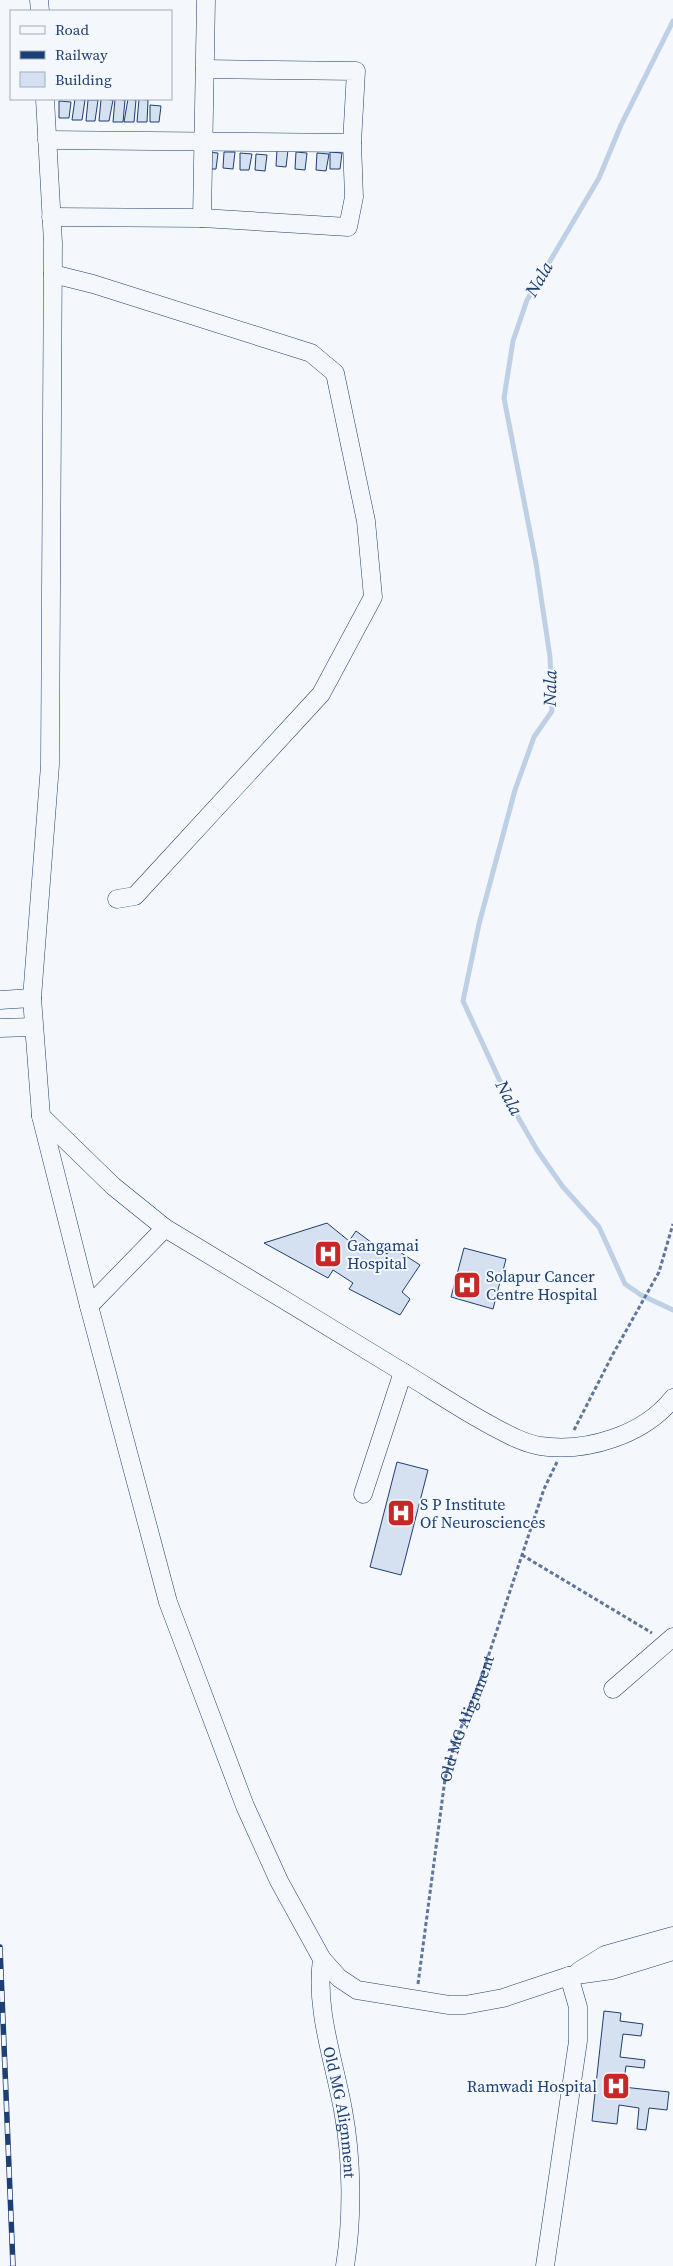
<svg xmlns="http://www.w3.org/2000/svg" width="673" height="2266" viewBox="0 0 673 2266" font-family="'Source Serif 4',serif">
<rect width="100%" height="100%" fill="#f4f7fb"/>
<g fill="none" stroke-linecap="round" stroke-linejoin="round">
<path stroke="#bed0e5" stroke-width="5" d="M673 21 621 125 599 178 527 300 513 341 504 398 536 563 550 657 552 711 534 737 515 790 479 924 463 1001 511 1105 537 1150 563 1187 599 1227 625 1284 641 1295 673 1310"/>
</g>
<path fill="#d5e0f0" stroke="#1d3f73" d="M75 99 85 100 82 120H72Z
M101 99 113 100 109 121H99Z
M115 99 125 100 123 122H113Z
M128 99 136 100 134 122H124Z
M139 99 148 100 147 122H137Z
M88 100H98L95 121H86Z
M59 101 71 102 69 118H59Z
M150 105 161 106 159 122H150Z
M277 150H288L286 167 276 166Z
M206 152 218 153 216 169H206Z
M224 152H235L233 169 223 168Z
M296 152 307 153 305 170 295 169Z
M330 152 342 153 340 169H330Z
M240 153 252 154 249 170H240Z
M317 153 329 154 326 171 316 170Z
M256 154 267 155 265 171 255 170Z
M327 1223 349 1241 356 1231 387 1254 392 1247 420 1265 402 1292 410 1299 400 1315 349 1289 353 1283 333 1270 328 1278 264 1243Z
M464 1248 506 1259 493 1309 451 1297Z
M397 1462 428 1470 401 1575 370 1567Z
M604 2011 621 2013 620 2021 643 2024 641 2036 623 2034 620 2057 645 2060 644 2068 626 2066 623 2087 669 2092 667 2110 649 2108 646 2130 637 2129 639 2108 619 2105 617 2124 592 2121Z"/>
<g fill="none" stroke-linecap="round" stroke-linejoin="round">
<g stroke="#1d3f73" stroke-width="19">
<g id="minor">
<path d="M39 0 40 11"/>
<path d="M45 99 53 243 50 765 32 998 41 1116 89 1306 168 1602 245 1806 279 1881 322 1959 339 1978 357 1990 449 2005H465L503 1998 569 1976 612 1970 673 1951"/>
<path d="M47 140 352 143"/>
<path d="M51 217 202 218 206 0"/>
<path d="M202 218 348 227 354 197 352 143 356 71 205 69"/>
<path d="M53 274 93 284 311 353 335 373 366 521 373 597 321 694 135 896 117 899"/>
<path d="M0 1000 32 998"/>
<path d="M0 1028 32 1027"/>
<path d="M41 1116 113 1186 165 1228"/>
<path d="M89 1306 165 1228C243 1275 323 1323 401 1371 431 1389 460 1409 492 1426 507 1434 523 1443 540 1446 586 1453 644 1435 673 1398"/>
<path d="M363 1494 403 1372"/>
<path d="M613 1689 673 1637"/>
<path id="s2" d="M322 1959C315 2010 334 2060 343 2110 352 2158 353 2217 345 2266"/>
<path d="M579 1971 605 1955 673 1936"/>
<path d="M545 2266 578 2041V2007L569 1976"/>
</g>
</g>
<g stroke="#5e769c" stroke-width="3" stroke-dasharray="4 2.5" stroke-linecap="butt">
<path d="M574 1430 613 1354 659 1272 673 1224"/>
<path d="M522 1555 652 1633"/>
<path id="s1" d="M418 1984 445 1779 455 1742 479 1684 544 1489 557 1462"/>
</g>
<use href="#minor" stroke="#f4f7fb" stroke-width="18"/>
<g stroke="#1d3f73" stroke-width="5.5">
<path id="rail" d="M0 1947 13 2266"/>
</g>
<use href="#rail" stroke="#f4f7fb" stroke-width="4" stroke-dasharray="11" stroke-linecap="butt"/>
</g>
<defs>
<g id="hospital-square" transform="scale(1.4375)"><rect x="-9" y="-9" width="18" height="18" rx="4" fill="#c62828" stroke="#f4f7fb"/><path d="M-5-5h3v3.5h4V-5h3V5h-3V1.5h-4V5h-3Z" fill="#fff"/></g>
</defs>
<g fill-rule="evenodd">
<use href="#hospital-square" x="328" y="1254"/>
<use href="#hospital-square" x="467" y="1285"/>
<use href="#hospital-square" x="401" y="1513"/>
<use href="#hospital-square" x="616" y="2086"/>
</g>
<g text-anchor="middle" stroke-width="4" stroke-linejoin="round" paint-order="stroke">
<g font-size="16" fill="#1d3f73" stroke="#f4f7fb" text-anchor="start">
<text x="347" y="1251">Gangamai<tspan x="347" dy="18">Hospital</tspan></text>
<text x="486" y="1282">Solapur Cancer<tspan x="486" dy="18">Centre Hospital</tspan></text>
<text x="420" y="1510">S P Institute<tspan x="420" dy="18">Of Neurosciences</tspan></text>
<text x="597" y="2092" text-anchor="end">Ramwadi Hospital</text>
</g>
<g font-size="16" fill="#1d3f73" stroke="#f4f7fb">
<text dy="6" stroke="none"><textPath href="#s1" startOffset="271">Old MG Alignment</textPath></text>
<text dy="6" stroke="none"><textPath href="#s2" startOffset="155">Old MG Alignment</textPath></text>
</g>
<g font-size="18" font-style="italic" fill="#1d3f73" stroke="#f4f7fb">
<text transform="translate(539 279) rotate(-60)" y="6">Nala</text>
<text transform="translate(550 688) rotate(-89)" y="6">Nala</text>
<text transform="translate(509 1098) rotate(62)" y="6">Nala</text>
</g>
</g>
<rect x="10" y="10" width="162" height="90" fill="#f4f7fb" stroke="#9eadc5"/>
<rect x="20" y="26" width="25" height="8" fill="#f4f7fb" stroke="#9eadc5"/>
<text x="55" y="35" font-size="15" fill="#1d3f73">Road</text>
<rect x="20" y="51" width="25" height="8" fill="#1d3f73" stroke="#9eadc5"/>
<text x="55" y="60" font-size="15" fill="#1d3f73">Railway</text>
<rect x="20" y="72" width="25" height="15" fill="#d5e0f0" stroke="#9eadc5"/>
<text x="55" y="85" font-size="15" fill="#1d3f73">Building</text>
</svg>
